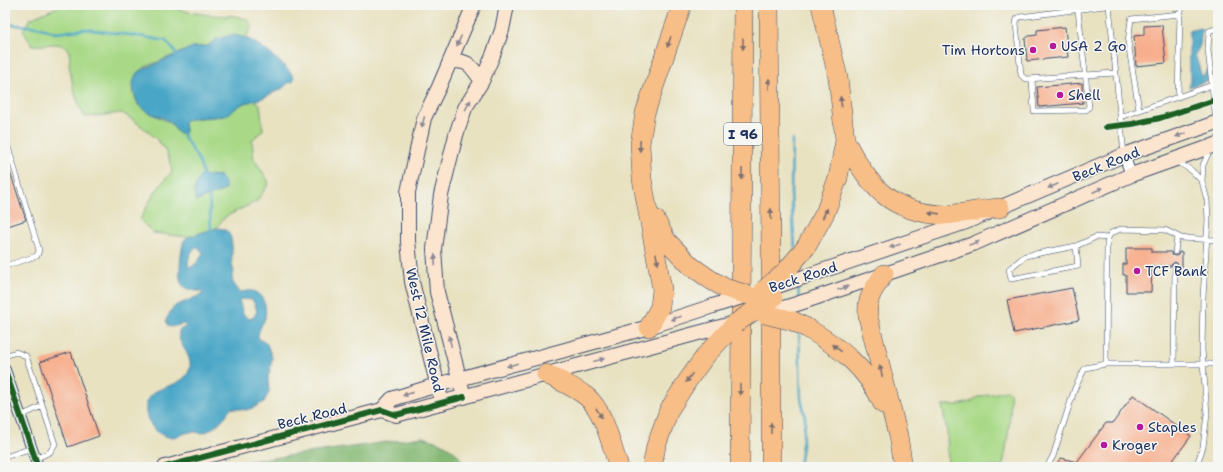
<svg xmlns="http://www.w3.org/2000/svg" width="1223" height="472" viewBox="0 0 1223 472" font-family="'Shantell Sans',sans-serif">
<rect width="100%" height="100%" fill="#f6f6f2"/>
<filter id="ink" filterUnits="userSpaceOnUse"><feTurbulence type="fractalNoise" baseFrequency=".025" numOctaves="2"/><feDisplacementMap in="SourceGraphic" scale="8" xChannelSelector="R" yChannelSelector="G"/><feConvolveMatrix kernelMatrix="1 2 1 2 8 2 1 2 1" color-interpolation-filters="sRGB"/></filter>
<filter id="wash" filterUnits="userSpaceOnUse"><feTurbulence type="fractalNoise" baseFrequency=".012" numOctaves="4" result="noise"/><feDisplacementMap in="SourceGraphic" scale="16" xChannelSelector="R" yChannelSelector="G"/><feGaussianBlur stdDeviation="0.9" result="paint"/><feColorMatrix in="noise" values="0 0 0 0 0 0 0 0 0 0 0 0 0 0 0 0 0 1.4 0 .05"/><feComposite in="paint" operator="in"/></filter>
<g filter="url(#wash)">
<rect width="100%" height="100%" fill="#e8e2c1"/>
<path fill="#a9d987" stroke="#628472" fill-rule="evenodd" d="M62 5H159L194 13 210 15 234 16 247 19 252 26 246 38 235 35 215 40 208 46 193 47 143 68 138 72 133 91 138 105C144 109 151 114 158 117 161 119 166 120 169 122 175 126 175 133 183 135L185 131 184 121 189 119 225 116 242 104 254 100 260 104 263 130 252 140 254 159 266 177 269 183 257 201 225 217 216 228 188 237 153 233 140 220C149 201 157 187 172 172 171 167 170 161 168 156 162 140 137 122 122 113L85 117 79 106 73 87 69 64 70 58 68 48C56 40 45 47 32 45L23 31 30 19ZM210 175 220 176 225 190 196 201Z
M1006 391 1010 392C1012 407 1007 452 1002 467H948L947 432 942 405H959L970 402 978 397Z"/>
<path fill="#86b974" stroke="#507469" d="M423 437C445 444 454 447 466 467H219L237 463Z"/>
<path fill="#48a6c6" stroke="#326a92" fill-rule="evenodd" d="M1200 28 1202 30C1199 41 1203 44 1195 54L1202 77 1208 69 1210 80 1189 87 1191 81V74L1189 71V31Z
M231 35C238 35 246 38 252 41 260 45 289 68 293 76 295 78 294 79 293 82L288 83 283 88 263 98 242 104 225 116 195 118 184 121 185 131 183 135C175 133 175 126 170 122 153 110 140 118 134 92 132 84 133 78 138 72L193 47 208 46 215 40Z
M201 175 220 176 225 183V190L196 201C192 191 195 184 201 175Z
M216 228C237 228 231 250 232 263 232 267 234 269 234 272 233 274 232 276 232 278 232 283 237 288 240 292 244 292 248 290 253 291 265 295 268 310 264 321 261 326 258 331 258 338L267 344 272 358 270 371 268 377 269 392 264 402 253 408 246 410 231 408C227 416 212 432 202 433 198 433 194 431 190 432 184 433 178 437 172 437 159 438 147 424 146 412 143 382 180 392 189 371 195 355 176 345 179 331L186 326 184 324 171 327 168 326 166 320 172 309 175 306 203 294 201 291C193 291 185 290 181 283 178 277 181 251 183 244 183 241 185 239 188 237ZM198 248 203 252C202 257 194 267 189 268 187 261 189 255 194 249ZM242 299 253 300 257 311 254 317 249 319 243 314 239 300Z"/>
<g fill="none" stroke-linecap="round" stroke-linejoin="round">
<path stroke="#48a6c6" stroke-width="2.5" d="M5 24 38 27 56 33 85 29 145 37 166 41 177 54
M183 135 199 161 205 179
M792 139 791 194 795 249
M209 195 211 230
M798 283 799 298
M799 333C800 355 800 376 801 398 802 406 806 415 805 422 803 436 801 452 799 467"/>
</g>
<g id="blocks">
<path fill="#f7ae8c" d="M1162 25 1166 63 1136 66 1134 36 1144 35V26Z
M1065 27 1068 57 1027 61 1025 39 1029 36 1037 35V30Z
M1082 83 1083 103 1039 107 1037 87Z
M6 160 26 220 5 227V161Z
M1126 248H1152V252H1171L1172 255 1175 256 1178 255 1179 252H1182V267L1179 266 1178 264 1175 262 1172 264 1171 266H1152L1151 292H1126V275H1123V264H1126Z
M1072 288 1079 320 1014 333 1007 300Z
M71 352 99 436 68 447 40 362Z
M1133 395 1191 436 1168 467H1054L1061 458 1077 462 1106 423H1113Z"/>
</g>
</g>
<g filter="url(#ink)">
<use href="#blocks" fill-opacity="0" stroke="#3a4a6d" stroke-width="1"/>
<g fill="none" stroke-linecap="round" stroke-linejoin="round">
<g stroke="#3a4a6d" stroke-width="6">
<path id="lane" d="M1109 5 1124 154
M1112 5 1020 17 1017 19 1016 23 1021 75 1024 78 1027 79 1115 73
M1032 79 1034 111 1086 110 1089 107 1078 10
M1213 85 1218 94
M1178 97 1180 14 1183 5
M1139 110 1128 42 1131 19 1180 14
M1120 117 1218 83
M1216 121 1208 50 1209 31 1218 28
M5 137 39 250 37 256 5 266
M1176 161 1191 170 1202 181
M1076 246 1078 266 1011 279 1009 269 1025 256 1076 246 1096 237 1108 238
M1175 252 1177 237
M5 356 16 352 26 356 55 444 50 452 35 459
M1106 364 1107 244 1108 238 1111 233 1121 229 1165 230 1181 238 1218 240
M1174 364 1175 266
M21 416 42 406
M5 457 32 448
M1047 467 1053 456 1075 388 1085 368 1106 364H1218
M1196 467 1203 447 1207 414 1202 350 1203 297 1208 220 1207 200 1202 181 1203 165 1210 150"/>
</g>
<g stroke="#3a4a6d" stroke-width="12">
<path id="street" d="M1124 155 1131 175
M5 370 38 467"/>
</g>
<g stroke="#3a4a6d" stroke-width="16">
<path id="secondary" d="M451 61C470 60 471 67 482 81
M807 276 966 222 1124 155 1218 122
M806 301 973 244 1131 175 1218 144
M464 397 437 292 434 249 441 195 456 135 465 108 482 81 493 55 502 30 507 5
M442 403 412 282 408 241V192L424 118 439 87 474 5
M382 410 392 399 437 385 649 327 713 306
M165 467 382 410 396 415 735 323"/>
</g>
<g stroke="#3a4a6d" stroke-width="20">
<path id="highway" d="M769 5 771 253V467
M845 140C868 186 890 213 945 215 951 215 957 213 963 213 975 211 988 209 1000 208
M655 219 666 240 691 266 711 280
M806 247 825 213 838 178 845 140 838 78 821 5
M884 274C873 290 866 298 868 317L898 436 903 467
M649 327 660 307 662 289 642 179 640 144 645 113 682 5
M807 328C839 347 867 368 883 404
M546 374C560 381 575 387 587 397 605 412 611 446 619 467
M652 467 656 446 669 410 688 380 706 355 736 323
M740 467 743 5"/>
</g>
<use href="#lane" stroke="#fff" stroke-width="5"/>
<use href="#street" stroke="#fff" stroke-width="10"/>
<use href="#secondary" stroke="#fce5cf" stroke-width="14"/>
<use href="#highway" stroke="#f7be87" stroke-width="19"/>
<g stroke="#3a4a6d" stroke-width="16" stroke-linecap="butt">
<path id="secondary-bridge" d="M769 289 807 276
M713 306 748 295
M765 314 806 301"/>
</g>
<g stroke="#3a4a6d" stroke-width="20" stroke-linecap="butt">
<path id="highway-bridge" d="M711 280 725 288 748 295
M764 290 786 271 806 247
M765 314 793 321 807 328
M736 323 773 298"/>
</g>
<use href="#secondary-bridge" stroke="#fce5cf" stroke-width="14"/>
<use href="#highway-bridge" stroke="#f7be87" stroke-width="19"/>
<g stroke="#f6f6f2" stroke-width="8">
<path id="cycleway" d="M1106 127 1132 124 1160 118 1218 99
M5 370 38 467
M165 467 382 410 396 415 464 397"/>
</g>
<use href="#cycleway" stroke="#1b5e20" stroke-width="6"/>
</g>
<defs><path id="oneway-solid" d="M-6-.8H1V-3.2L6.5 0L1 3.2V.8H-6Z"/></defs>
<g fill="#8c8a96">
<use href="#oneway-solid" transform="translate(459 41) rotate(114)"/>
<use href="#oneway-solid" transform="translate(468 105) rotate(-61)"/>
<use href="#oneway-solid" transform="translate(423 122) rotate(105)"/>
<use href="#oneway-solid" transform="translate(1181 135) rotate(161)"/>
<use href="#oneway-solid" transform="translate(1053 186) rotate(157)"/>
<use href="#oneway-solid" transform="translate(1098 190) rotate(-24)"/>
<use href="#oneway-solid" transform="translate(974 243) rotate(-21)"/>
<use href="#oneway-solid" transform="translate(895 246) rotate(161)"/>
<use href="#oneway-solid" transform="translate(435 260) rotate(-94)"/>
<use href="#oneway-solid" transform="translate(843 288) rotate(-19)"/>
<use href="#oneway-solid" transform="translate(676 318) rotate(162)"/>
<use href="#oneway-solid" transform="translate(450 341) rotate(-104)"/>
<use href="#oneway-solid" transform="translate(599 360) rotate(-15)"/>
<use href="#oneway-solid" transform="translate(512 365) rotate(164)"/>
<use href="#oneway-solid" transform="translate(408 394) rotate(163)"/>
</g>
<g fill="#7e6f70">
<use href="#oneway-solid" transform="translate(669 42) rotate(109)"/>
<use href="#oneway-solid" transform="translate(743 44) rotate(90)"/>
<use href="#oneway-solid" transform="translate(769 84) rotate(-90)"/>
<use href="#oneway-solid" transform="translate(841 102) rotate(-96)"/>
<use href="#oneway-solid" transform="translate(640 146) rotate(91)"/>
<use href="#oneway-solid" transform="translate(742 174) rotate(91)"/>
<use href="#oneway-solid" transform="translate(825 213) rotate(-65)"/>
<use href="#oneway-solid" transform="translate(934 213) rotate(-172)"/>
<use href="#oneway-solid" transform="translate(771 214) rotate(-91)"/>
<use href="#oneway-solid" transform="translate(657 259) rotate(79)"/>
<use href="#oneway-solid" transform="translate(837 348) rotate(-140)"/>
<use href="#oneway-solid" transform="translate(881 371) rotate(-104)"/>
<use href="#oneway-solid" transform="translate(689 378) rotate(125)"/>
<use href="#oneway-solid" transform="translate(740 390) rotate(90)"/>
<use href="#oneway-solid" transform="translate(599 413) rotate(58)"/>
<use href="#oneway-solid" transform="translate(771 428) rotate(-90)"/>
</g>
</g>
<g fill="#b5179e" stroke="#f6f6f2" stroke-width="1.5">
<circle cx="1053" cy="46" r="4"/>
<circle cx="1033" cy="50" r="4"/>
<circle cx="1060" cy="95" r="4"/>
<circle cx="1137" cy="271" r="4"/>
<circle cx="1140" cy="427" r="4"/>
<circle cx="1104" cy="445" r="4"/>
</g>
<g text-anchor="middle" stroke-width="3" stroke-linejoin="round" paint-order="stroke">
<rect fill="#f6f6f2" stroke="#5d6b8a" stroke-width="1" x="724" y="123" width="38" height="22" rx="3"/>
<g font-size="13" font-weight="bold" fill="#1b2f5e">
<text x="743" y="139">I 96</text>
</g>
<g font-size="14" fill="#1b2f5e" stroke="#f6f6f2" text-anchor="start">
<text x="1061" y="51">USA 2 Go</text>
<text x="1025" y="55" text-anchor="end">Tim Hortons</text>
<text x="1068" y="100">Shell</text>
<text x="1145" y="276">TCF Bank</text>
<text x="1148" y="432">Staples</text>
<text x="1112" y="450">Kroger</text>
</g>
<g font-size="14" fill="#1b2f5e" stroke="#f6f6f2">
<text transform="translate(1106 164) rotate(-22)" y="5">Beck Road</text>
<text transform="translate(803 277) rotate(-18)" y="5">Beck Road</text>
<text transform="translate(425 330) rotate(77)" y="5">West 12 Mile Road</text>
<text transform="translate(312 416) rotate(-14)" y="5">Beck Road</text>
</g>
</g>
<rect width="1223" height="472" fill="none" stroke="#f6f6f2" stroke-width="20"/>
</svg>
